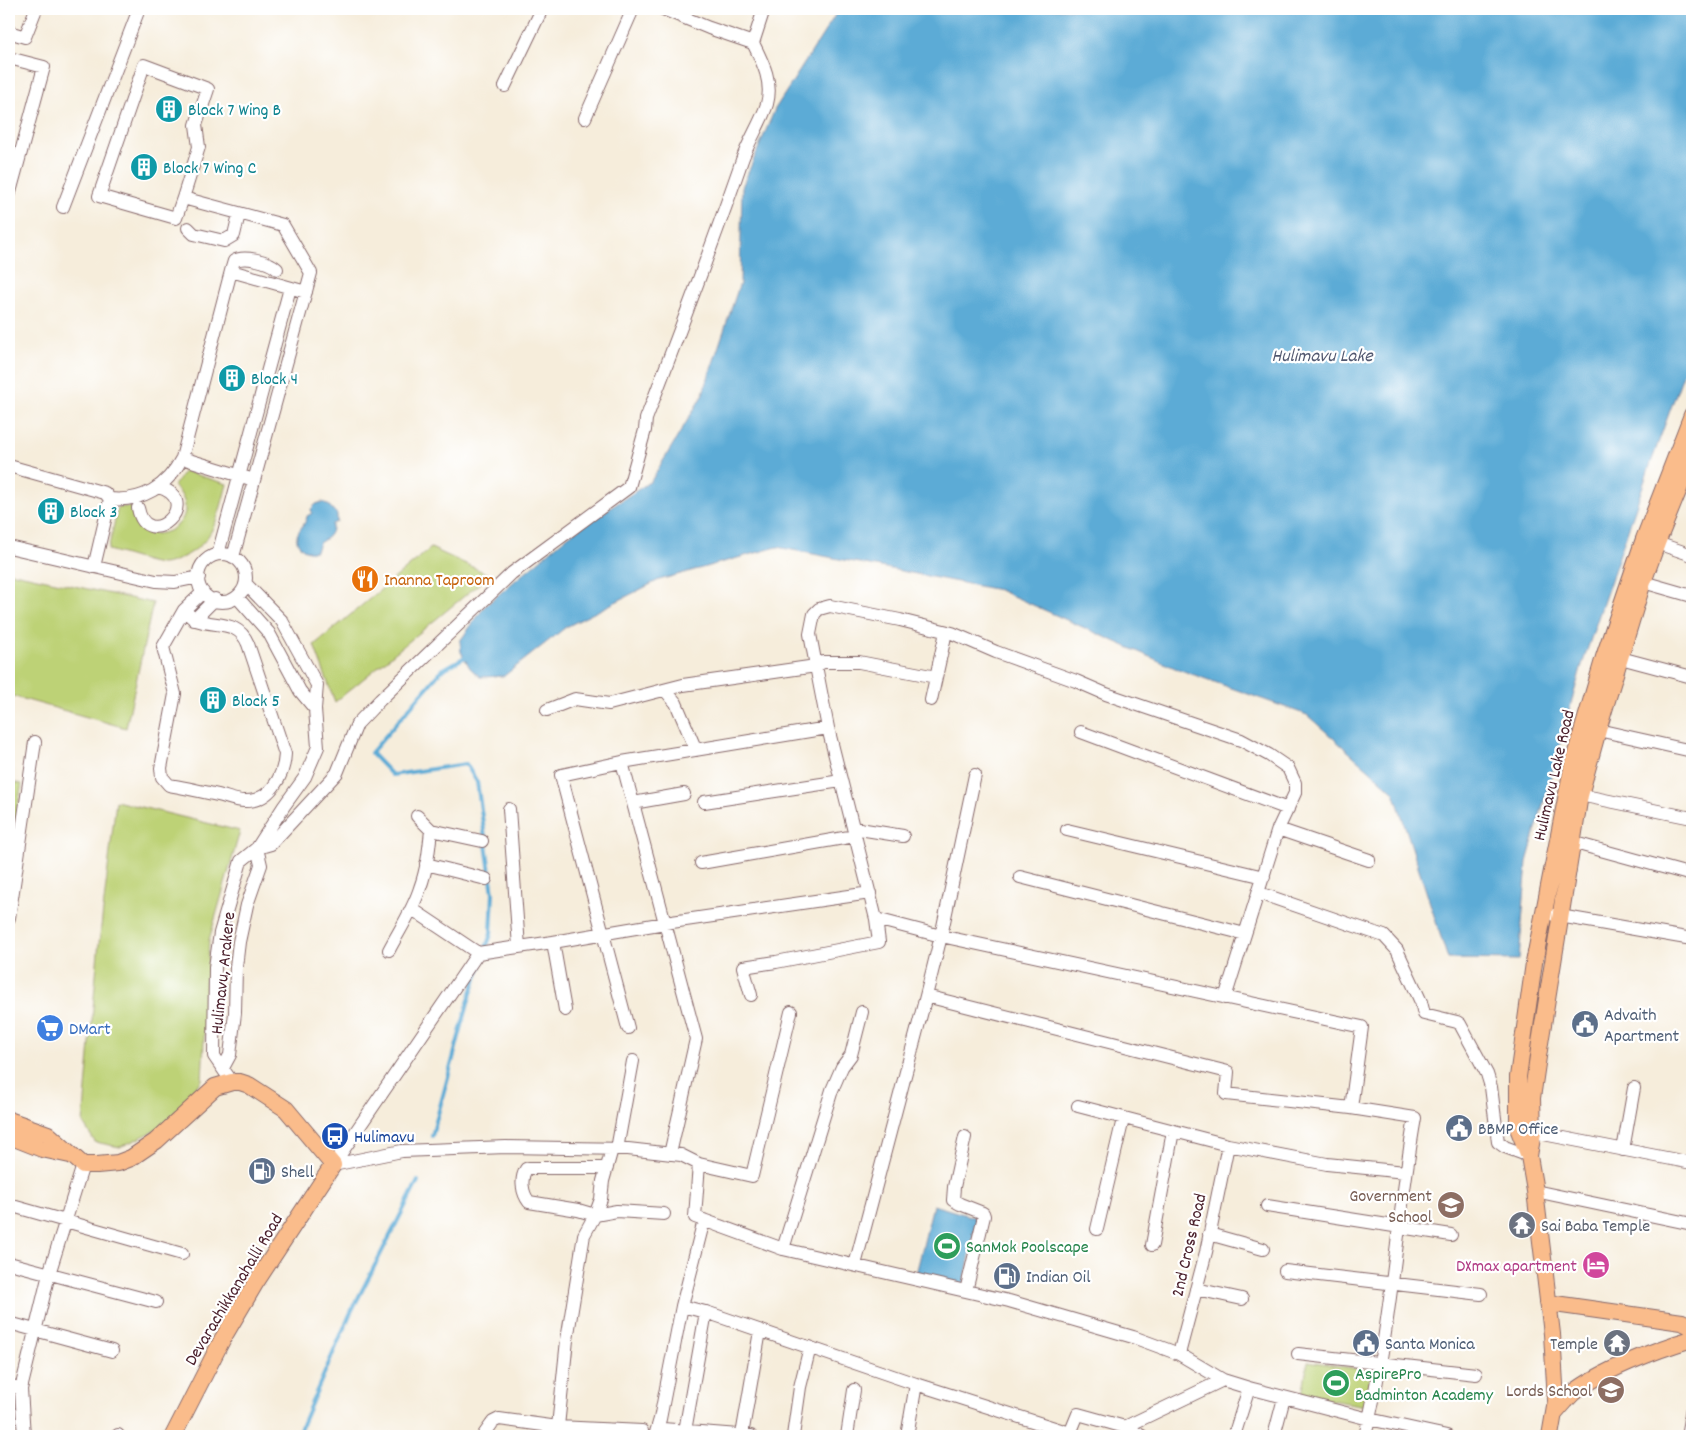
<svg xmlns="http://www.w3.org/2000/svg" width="1701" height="1445" viewBox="0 0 1701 1445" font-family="Dekko,sans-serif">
<rect width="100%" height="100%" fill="#fff"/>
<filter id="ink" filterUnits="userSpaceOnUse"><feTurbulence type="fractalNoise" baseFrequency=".02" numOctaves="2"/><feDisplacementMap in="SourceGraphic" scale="10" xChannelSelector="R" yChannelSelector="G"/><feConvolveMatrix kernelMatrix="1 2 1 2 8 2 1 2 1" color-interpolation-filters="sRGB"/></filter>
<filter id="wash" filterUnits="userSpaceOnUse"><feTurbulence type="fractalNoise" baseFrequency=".0096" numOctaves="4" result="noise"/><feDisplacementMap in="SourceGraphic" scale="20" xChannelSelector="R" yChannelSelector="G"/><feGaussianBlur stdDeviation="1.12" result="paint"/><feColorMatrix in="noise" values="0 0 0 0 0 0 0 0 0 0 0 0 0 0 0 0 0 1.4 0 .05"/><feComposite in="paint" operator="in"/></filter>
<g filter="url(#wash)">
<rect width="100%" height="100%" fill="#f6eddb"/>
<path fill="#bdd276" stroke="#847850" d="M184 471 227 484C219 514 214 543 183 557 176 561 168 564 161 564 149 563 121 553 108 550L118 507H131C137 560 213 524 174 486Z
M431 548 490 575 335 702 314 645Z
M9 572 153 603 126 728 9 695Z
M9 782 22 784 9 855Z
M116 801 240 831 209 940 202 1080 163 1127 120 1147 95 1142 83 1123 98 952Z
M1308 1361 1371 1371 1365 1406 1302 1395Z"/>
<path fill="#5cabd6" stroke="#536580" d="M839 9H1692V350L1648 471 1581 668 1527 862 1519 960 1448 959 1394 792 1307 715 1175 668 999 590 777 547 659 580 566 627 504 676 480 677 470 668 461 652 460 641 485 606 568 536 651 481 702 396 740 283 742 187 775 109Z
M322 502C330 504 332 510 337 514V522L332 524C333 535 327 538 319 543L316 551C310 552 304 551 300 546 290 534 306 527 307 516L312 513 311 509 316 504Z
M933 1205 977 1218 964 1285 916 1274Z"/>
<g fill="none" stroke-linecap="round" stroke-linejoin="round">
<path stroke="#5cabd6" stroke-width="4" d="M467 656 442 670 371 753 392 775 466 764 477 782 493 893 491 934 486 948
M432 1136 470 996 484 955
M297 1436 351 1312 418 1181"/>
</g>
</g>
<g filter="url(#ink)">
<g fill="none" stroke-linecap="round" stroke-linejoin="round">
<g stroke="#866769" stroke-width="14">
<path id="minor" d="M663 9 709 28 753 43
M9 32 25 37 36 9
M9 58 44 67 9 196
M505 86 542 9
M585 118 633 9
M183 198 199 147 196 125 208 89 144 65 99 196 176 218 183 198 283 225 311 273 233 557
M63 207 139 9
M188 228 194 234 224 241 234 235 239 214
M231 271 234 261C243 255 269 261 277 269
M9 466 105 493 110 499 94 567
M254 480 182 458 231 271 306 292
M110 499C142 502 167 487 182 458
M138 508C147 555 206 500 158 487
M1657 543 1692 555
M9 547 156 581 175 582 199 577
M218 554 290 288
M198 578a24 24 0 1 1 48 0a24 24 0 1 1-48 0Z
M1643 582 1692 596
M237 597 269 633 300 691 315 709
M184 610 163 647 175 694 161 768 162 777 169 785C187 788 204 792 222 796 229 798 237 801 244 801 270 802 284 776 285 754L248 644C238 620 217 627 196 620 192 619 188 613 184 610L203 592
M194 620 215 599
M1613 656 1692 677
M936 677 859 662H823L816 666 810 634 814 614 819 609 830 606 900 620 952 633 996 652 1076 681 1106 694 1241 740 1269 755 1288 768 1295 783V793L1278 829 1225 998
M665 690 676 703 696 750
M931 700 946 632
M547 710 575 699 609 704 683 685 816 666 828 728
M1598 730 1692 751
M1081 732 1288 809
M622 762 696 1039 670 1154
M1580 795 1692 818
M704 802 841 781
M633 803 684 794
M509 809 519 947
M853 828 903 836
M1278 829 1369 860
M431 830 482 841
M1067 830 1264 877
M1571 842 1692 875
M257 848 271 844 337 773 357 724 380 700 512 573 629 487 645 430 646 419C679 333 712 247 742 160 748 142 762 121 767 104 773 82 763 63 753 43L764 9
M701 863 855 836
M426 864 486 879
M1020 877 1245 934
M1259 893 1384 936 1397 950 1421 1002 1424 1014 1457 1022 1460 1024 1487 1074 1491 1087 1498 1142 1505 1147 1529 1156
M412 909 478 953 553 942 665 923 870 893
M1554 915 1692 939
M9 918 35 742
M553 942 565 1010
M389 950C400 929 413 910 420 888 427 869 429 850 431 830L417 816
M751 995 743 967 776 962 879 942 876 919
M926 996 1228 1072 1226 1094 1351 1108 1415 1118C1396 1224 1391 1332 1365 1436
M628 1028 561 775 622 762 828 728 876 919 941 936 1362 1027 1351 1108
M223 1068 230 1055 235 1013 236 967 239 942 247 905 261 865 257 848
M232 1082 214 1056 215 967 220 933 241 861 257 848 284 806 305 777 318 747 315 709 317 685 282 621 246 584
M1078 1106 1228 1145 1327 1164 1405 1172
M1533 1132 1692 1163
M965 1137 954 1187 953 1200 960 1204 983 1213 984 1216 966 1291
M617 1149 633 1061
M1623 1150 1634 1088
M699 1164 752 1176 791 1012
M333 1165 402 1151 506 1147 628 1149 681 1155 699 1164 695 1217 783 1249 1009 1301 1133 1337 1179 1354 1223 1380 1249 1388 1369 1419 1447 1436
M333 1165 478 953
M607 1168H529L526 1169C520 1179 522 1193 529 1202L578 1210 595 1215 601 1199 603 1181 612 1149
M1535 1191 1692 1224
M9 1205 182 1254
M1267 1206 1451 1235
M1097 1229 1123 1119
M1209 1234 1263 1249
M1152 1245 1173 1131
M783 1249 832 1090 842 1067 851 1055 862 1012
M9 1263 156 1302
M855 1265 926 996 941 936 975 775
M1285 1271 1481 1294
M1196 1289 1242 1299
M682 1306 709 1313 916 1384 1070 1433
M9 1323 112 1351
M1179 1354 1206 1252 1228 1145
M1298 1354 1476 1374
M9 1385 21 1389
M1125 1427 1223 1380
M663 1429 751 1436
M685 1431 706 1312
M742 1435 760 1331
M24 1436 21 1389 49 1274 83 1165
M117 1436 118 1435
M483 1436 493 1422 499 1419 558 1427 642 1431
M557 1436 567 1340 584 1235 595 1215 617 1211 664 1214
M655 1436 660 1419 682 1306 704 1220
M793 1436 800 1387 810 1347
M847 1436 854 1390
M907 1436 916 1384
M1069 1436 1078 1414 1125 1427 1142 1436
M1234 1436 1249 1388
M1274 1436 1284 1398
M1687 1436 1692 1408"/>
</g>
<g stroke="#866769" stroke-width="18">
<path id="major" d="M9 1120 48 1134 83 1165H97L118 1163 131 1158 156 1141 215 1087 232 1082H240L249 1085 286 1109 333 1165 256 1282 223 1338 173 1436
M9 1136 42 1149 70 1155
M1529 1156 1533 1132 1532 1098 1540 1043 1580 795 1598 730 1643 582 1657 543 1692 457
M1548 1303 1682 1322 1692 1327
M1555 1413C1561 1406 1567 1399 1573 1393 1601 1371 1657 1349 1692 1339
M1550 1436 1556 1401 1552 1334 1535 1191 1529 1156 1518 1128V1077L1534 963 1573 763 1604 657 1644 539 1692 415"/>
</g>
<use href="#minor" stroke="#fff" stroke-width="12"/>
<use href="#major" stroke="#fabc8b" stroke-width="16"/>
</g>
</g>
<defs>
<g id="building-disc" transform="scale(1.4375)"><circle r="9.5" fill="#0f9aa8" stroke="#fff"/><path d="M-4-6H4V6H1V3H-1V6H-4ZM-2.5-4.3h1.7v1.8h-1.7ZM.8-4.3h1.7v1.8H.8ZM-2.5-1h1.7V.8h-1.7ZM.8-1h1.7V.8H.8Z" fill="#fff"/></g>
<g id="restaurant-disc" transform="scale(1.4375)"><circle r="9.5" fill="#e8710a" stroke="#fff"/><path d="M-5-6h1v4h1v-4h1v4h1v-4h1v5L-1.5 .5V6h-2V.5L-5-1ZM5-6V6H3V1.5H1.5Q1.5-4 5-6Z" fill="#fff"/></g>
<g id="civic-disc" transform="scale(1.4375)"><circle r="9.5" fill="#5c6f8a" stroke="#fff"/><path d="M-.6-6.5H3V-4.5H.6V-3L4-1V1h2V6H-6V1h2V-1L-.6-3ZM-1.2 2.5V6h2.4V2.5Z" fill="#fff"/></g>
<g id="supermarket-disc" transform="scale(1.4375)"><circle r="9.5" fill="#3f7fe0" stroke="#fff"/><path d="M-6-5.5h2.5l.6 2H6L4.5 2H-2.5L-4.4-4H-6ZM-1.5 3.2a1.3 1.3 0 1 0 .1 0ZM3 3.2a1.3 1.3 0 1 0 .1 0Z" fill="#fff"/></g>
<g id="bus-disc" transform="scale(1.4375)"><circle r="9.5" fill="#1a4fb4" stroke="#fff"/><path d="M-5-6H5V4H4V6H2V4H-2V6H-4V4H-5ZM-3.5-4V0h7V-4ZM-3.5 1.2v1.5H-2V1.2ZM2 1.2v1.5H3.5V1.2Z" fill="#fff"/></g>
<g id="fuel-disc" transform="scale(1.4375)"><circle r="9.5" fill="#5c6f8a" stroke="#fff"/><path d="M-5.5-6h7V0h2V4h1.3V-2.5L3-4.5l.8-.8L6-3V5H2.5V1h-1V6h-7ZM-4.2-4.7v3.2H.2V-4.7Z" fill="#fff"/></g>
<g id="school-disc" transform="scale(1.4375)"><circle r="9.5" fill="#8d6e63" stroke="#fff"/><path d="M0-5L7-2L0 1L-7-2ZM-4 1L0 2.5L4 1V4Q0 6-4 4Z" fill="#fff"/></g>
<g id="temple-disc" transform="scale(1.4375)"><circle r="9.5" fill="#6b7280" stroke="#fff"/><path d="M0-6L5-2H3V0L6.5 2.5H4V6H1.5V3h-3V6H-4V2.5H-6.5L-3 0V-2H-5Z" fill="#fff"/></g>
<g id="stadium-disc" transform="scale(1.4375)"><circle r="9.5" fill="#2e9e5b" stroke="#fff"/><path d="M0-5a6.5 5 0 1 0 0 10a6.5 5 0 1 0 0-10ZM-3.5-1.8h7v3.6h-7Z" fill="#fff"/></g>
<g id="hotel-disc" transform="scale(1.4375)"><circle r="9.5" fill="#d1479c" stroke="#fff"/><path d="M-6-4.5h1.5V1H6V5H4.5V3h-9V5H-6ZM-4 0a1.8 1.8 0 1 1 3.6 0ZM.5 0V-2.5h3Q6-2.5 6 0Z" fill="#fff"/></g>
</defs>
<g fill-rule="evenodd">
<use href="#building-disc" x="169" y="109"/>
<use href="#building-disc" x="144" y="167"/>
<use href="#building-disc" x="232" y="378"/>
<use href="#building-disc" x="51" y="511"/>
<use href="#restaurant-disc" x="365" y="579"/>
<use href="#building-disc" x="213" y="700"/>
<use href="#civic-disc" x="1585" y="1024"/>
<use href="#supermarket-disc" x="50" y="1028"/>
<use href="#civic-disc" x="1459" y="1128"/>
<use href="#bus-disc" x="335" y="1136"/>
<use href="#fuel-disc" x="262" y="1171"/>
<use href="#school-disc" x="1451" y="1205"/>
<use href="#temple-disc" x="1522" y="1225"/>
<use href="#stadium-disc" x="947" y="1246"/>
<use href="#hotel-disc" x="1596" y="1265"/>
<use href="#fuel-disc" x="1007" y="1276"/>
<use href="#civic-disc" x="1366" y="1343"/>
<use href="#temple-disc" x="1617" y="1343"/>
<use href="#stadium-disc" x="1336" y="1383"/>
<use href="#school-disc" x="1611" y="1390"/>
</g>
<g text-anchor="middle" stroke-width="4.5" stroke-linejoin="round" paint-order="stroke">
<g font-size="18" fill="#0d838f" stroke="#fff" text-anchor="start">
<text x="188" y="115">Block 7 Wing B</text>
<text x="163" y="173">Block 7 Wing C</text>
<text x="251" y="384">Block 4</text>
<text x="70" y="517">Block 3</text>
<text x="232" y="706">Block 5</text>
</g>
<g font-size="18" fill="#c56008" stroke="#fff" text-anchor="start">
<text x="384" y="585">Inanna Taproom</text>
</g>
<g font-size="18" fill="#4a1f2b" stroke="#fff">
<text transform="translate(1553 775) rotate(-77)" y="6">Hulimavu Lake Road</text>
<text transform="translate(222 973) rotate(-84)" y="6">Hulimavu, Arakere</text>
<text transform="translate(1188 1245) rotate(-77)" y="6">2nd Cross Road</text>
<text transform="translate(233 1289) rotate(-59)" y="6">Devarachikkanahalli Road</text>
</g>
<g font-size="18" fill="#4e5e75" stroke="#fff" text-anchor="start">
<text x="1604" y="1020">Advaith<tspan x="1604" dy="21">Apartment</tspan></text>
<text x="1478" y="1134">BBMP Office</text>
<text x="281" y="1177">Shell</text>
<text x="1026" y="1282">Indian Oil</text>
<text x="1385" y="1349">Santa Monica</text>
</g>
<g font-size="18" fill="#366cbe" stroke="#fff" text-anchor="start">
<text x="69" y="1034">DMart</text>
</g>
<g font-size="18" fill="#164399" stroke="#fff" text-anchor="start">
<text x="354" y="1142">Hulimavu</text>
</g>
<g font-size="18" fill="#785e54" stroke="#fff" text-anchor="end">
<text x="1432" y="1201">Government<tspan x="1432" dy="21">School</tspan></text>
<text x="1592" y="1396">Lords School</text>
</g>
<g font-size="18" fill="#5b616d" stroke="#fff" text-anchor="start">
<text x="1541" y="1231">Sai Baba Temple</text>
<text x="1598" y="1349" text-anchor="end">Temple</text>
</g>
<g font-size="18" fill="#27864d" stroke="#fff" text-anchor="start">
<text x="966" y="1252">SanMok Poolscape</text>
<text x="1355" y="1379">AspirePro<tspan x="1355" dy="21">Badminton Academy</tspan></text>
</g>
<g font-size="18" fill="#b23c85" stroke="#fff" text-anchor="end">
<text x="1577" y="1271">DXmax apartment</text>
</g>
<g font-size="19" font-style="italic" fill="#51576f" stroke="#fff">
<text x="1322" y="361">Hulimavu Lake</text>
</g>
</g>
<rect width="1701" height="1445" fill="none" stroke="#fff" stroke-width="30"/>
</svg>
